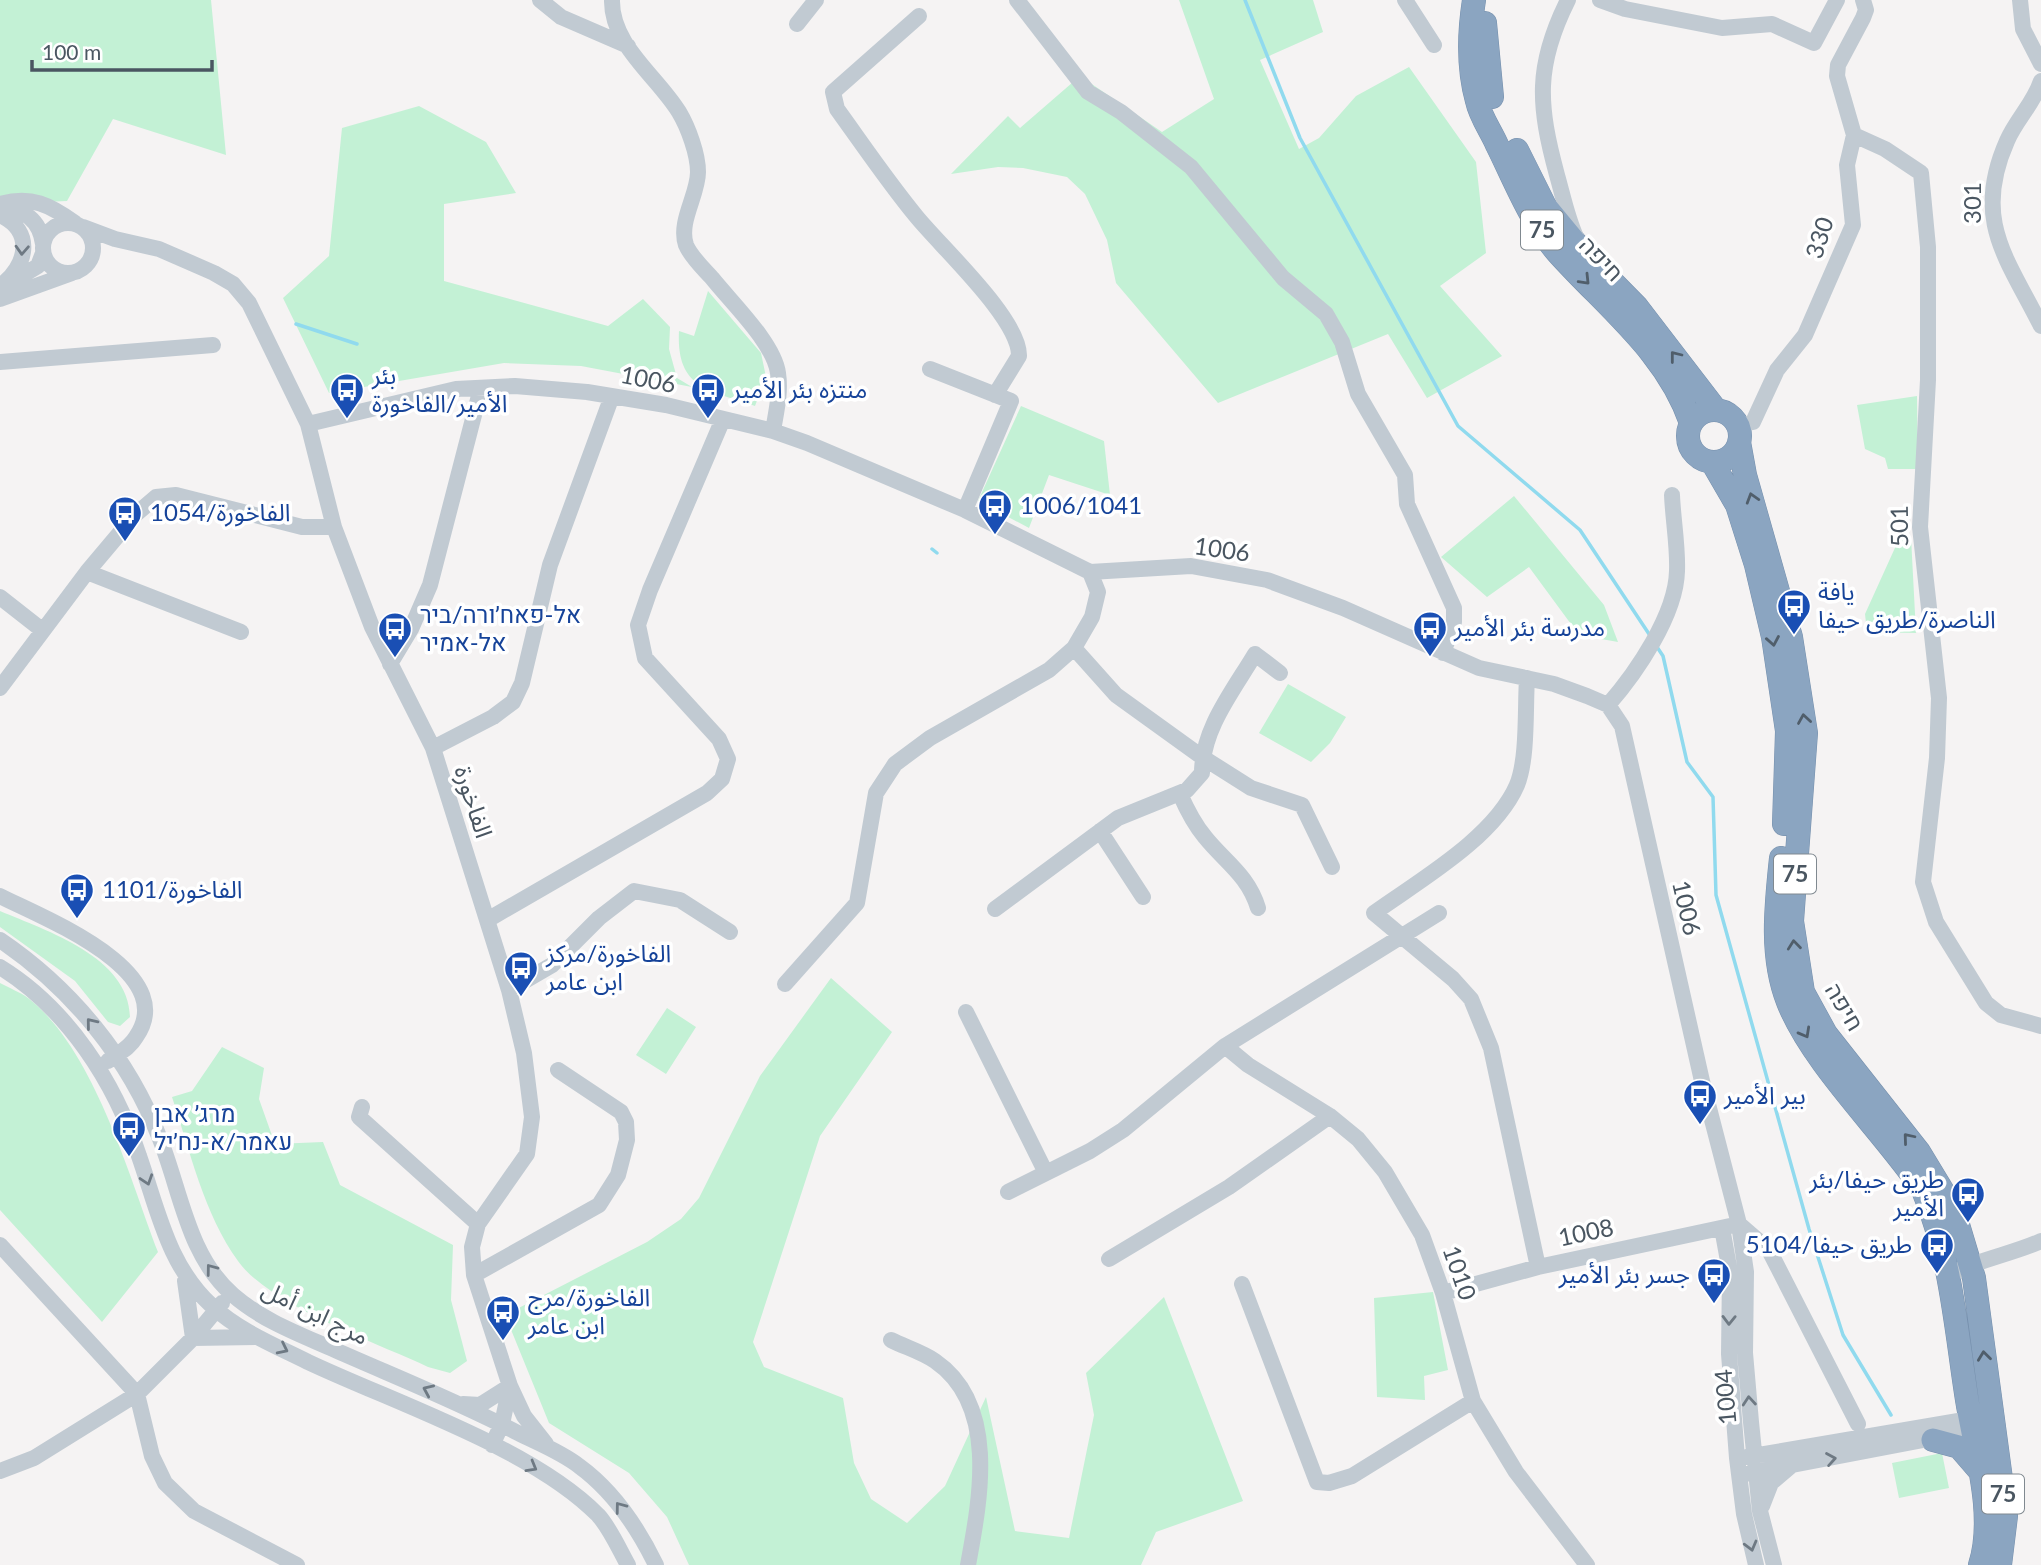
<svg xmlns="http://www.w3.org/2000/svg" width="2041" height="1565" viewBox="0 0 2041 1565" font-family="Lato,'Noto Sans Arabic',Heebo,sans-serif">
<rect width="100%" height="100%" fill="#f5f3f3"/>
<path fill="#c3f1d5" d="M0 0H211L226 155 113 119 67 201 0 204Z
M1179 0H1313L1323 32 1260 60 1299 149 1319 138 1356 96 1409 67 1476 162 1486 253 1440 286 1502 356 1427 398 1388 334 1218 403 1116 283 1107 240 1085 194 1067 177 1023 168 998 167 951 174 1008 116 1020 128 1080 76 1162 132 1214 99Z
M419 106 486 142 516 193 444 204V281L608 326 643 299 670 327 669 349 677 378 692 387 581 366 504 363 329 393 283 298 329 256 342 128Z
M708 291 761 353 766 377 755 406C709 390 676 389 679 331L694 336Z
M1917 396 1918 469H1888L1885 458 1865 449 1857 405Z
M1021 406 1104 441 1110 495 1049 475 1029 528 978 501Z
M1514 496 1604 605 1618 642 1579 635 1529 567 1487 597 1441 557Z
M1911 537 1916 633 1867 632 1865 614 1899 539Z
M1288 684 1346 717 1330 743 1311 762 1259 733Z
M0 911C47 931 129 957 130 1017L120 1026 108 1022 75 981 0 927Z
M831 978 892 1032 820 1136 753 1342 764 1367 843 1398 854 1463 871 1499 907 1523 945 1486 986 1397 1015 1531 1069 1538 1094 1415 1086 1373 1164 1297 1243 1501 1156 1532 1141 1565H689L667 1517 629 1473 549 1423 505 1315 647 1242 681 1219 699 1198 760 1076Z
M0 983C9 988 20 992 28 998 94 1049 129 1176 158 1252L102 1322 0 1210Z
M667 1008 696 1027 666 1074 636 1055Z
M222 1047 264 1068 259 1099 275 1144 323 1142 340 1185 453 1245 451 1300 467 1361 450 1373 428 1367C377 1343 269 1305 238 1261 204 1214 190 1151 172 1097L192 1091Z
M1433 1292 1448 1370 1424 1376 1425 1400 1377 1397 1374 1298Z
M1942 1453 1949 1488 1899 1498 1892 1463Z"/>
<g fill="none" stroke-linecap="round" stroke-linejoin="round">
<path stroke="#90daee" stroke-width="3.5" d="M1245 0 1300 138 1458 426 1580 530 1651 637
M296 324 357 344
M932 549 937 553
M1657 647 1663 656 1687 762 1713 797 1716 895 1809 1229 1843 1335 1891 1415"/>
<g stroke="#7690ad" stroke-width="24">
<path id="highway" d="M1474 0C1469 32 1468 69 1477 101 1480 116 1491 131 1497 145 1515 181 1530 221 1557 252 1605 306 1667 352 1691 423
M1485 23 1492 97
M1517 150 1545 206 1583 252 1637 307 1716 410
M1688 436a26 26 0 1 1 52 0a26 26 0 1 1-52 0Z
M1739 442 1745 475 1791 637 1806 733 1792 921 1803 992 1826 1034 1919 1152 1953 1208 1974 1278 2006 1516 2000 1565
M1712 462 1737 505 1756 565 1773 637 1787 731 1784 824
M1781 858C1776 905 1770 957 1788 1002 1813 1065 1884 1132 1923 1190 1951 1257 1956 1330 1967 1400 1975 1451 1996 1515 1980 1565
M1933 1440 1959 1447 1978 1469"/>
</g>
<path stroke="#c1cad2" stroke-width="16" d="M540 0 561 17 628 46
M612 0C611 45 657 76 679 112 688 127 698 154 698 172 698 195 678 222 686 245 691 257 703 268 712 278 731 302 774 343 778 373 781 393 776 412 773 431
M1017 0 1088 92 1121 112 1191 167 1283 278 1326 314 1342 342 1358 394 1405 475 1407 504 1454 608V622L1443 653
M1405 0 1434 45
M1568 0C1535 66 1538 105 1557 175 1563 196 1567 217 1576 237
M1600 0 1625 9 1722 28 1772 24 1814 43 1837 0
M2020 0 2023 29 2041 64
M919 16 833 92 837 109C863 145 888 182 916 216 941 247 1020 319 1019 356L995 395
M797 24 816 0
M2041 81C2034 103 2016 120 2007 141 1972 220 2007 258 2041 326
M1854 135 1885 149 1921 173 1928 247V380L1920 527 1939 698 1937 758 1923 882 1936 922 1986 1003 2001 1015 2041 1026
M0 204C31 195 50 205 75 223
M0 210C24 207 40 221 43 244
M0 215C35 231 27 267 0 286
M43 248a25 25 0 1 1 50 0a25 25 0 1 1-50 0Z
M83 227 115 239 159 249 214 273 233 284 249 303 308 424 334 527 372 627 433 748 509 990 524 1053 532 1117 527 1154 478 1224 472 1247 474 1275 510 1386 502 1424 492 1445
M10 283 38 266 43 253
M0 299 72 273
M0 362 213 345
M930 369 1011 401 965 510
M308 424 456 389 515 386 587 392 666 405 773 431 807 443 965 510 1090 572 1191 566 1267 580 1343 608 1479 668 1554 684 1587 696 1608 705 1622 726 1702 1081 1739 1224 1746 1272 1745 1353 1751 1422 1760 1511 1774 1565
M1737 425 1753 422 1777 370 1805 335 1853 225 1847 165 1854 135 1837 76 1838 65 1863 18 1866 10 1863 0
M87 572 241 632
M0 597 42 630
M1074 648 1116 695 1202 757 1251 788 1302 805 1332 867
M390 664 411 629 430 585 481 388
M1527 678C1525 708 1528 758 1517 785 1494 838 1420 880 1374 913L1453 979 1471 999 1491 1048 1538 1267
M0 688 87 572 135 515 156 497 176 495 302 527H334
M1608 705C1636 673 1676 615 1677 571 1678 546 1673 520 1672 495
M433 748 493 717 513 702 522 683 550 565 612 396
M1180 794C1187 810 1194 824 1205 837 1225 862 1248 875 1258 908
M1100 831 1143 897
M0 896C41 917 182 971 136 1037 129 1049 118 1053 108 1061
M995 909 1118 818 1187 790 1202 773C1202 729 1233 691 1255 654L1280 673
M489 919 707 793 722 779 728 759 719 739 645 658 638 625 650 590 723 419
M0 940C71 988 129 1058 160 1139 181 1192 188 1256 233 1295 263 1321 299 1334 335 1350 396 1377 459 1402 518 1433 538 1443 561 1452 579 1466 612 1490 638 1528 656 1565
M0 967C67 1008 115 1082 139 1156 158 1210 168 1266 212 1306 239 1331 276 1346 308 1362 395 1403 532 1448 598 1515 610 1528 619 1549 628 1565
M785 984 857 903 876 793 895 764 930 738 1049 670 1074 648 1092 617 1098 592 1090 572
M509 990 552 965 599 918 634 891 680 900 730 932
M966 1012 1046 1173
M1225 1046 1248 1065 1330 1116 1358 1139 1385 1172 1422 1235 1443 1293 1473 1401 1516 1472 1587 1565
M362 1107 359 1117 478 1224
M1008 1192 1090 1151 1123 1130 1225 1046 1439 913
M1739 1224 1769 1250 1858 1424
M1722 1228 1730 1272 1729 1354 1737 1458 1744 1514 1756 1565
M0 1245 137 1394 152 1456 165 1483 194 1511 297 1565
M1109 1259 1229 1187 1330 1116
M474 1275 599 1205 618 1175 627 1140 626 1122 621 1112 558 1070
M1948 1276C1978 1259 2010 1255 2041 1241
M185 1281 193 1338 256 1337
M1242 1284 1317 1482 1329 1483 1352 1476 1473 1401
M1443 1293 1538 1267 1730 1226
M891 1340C905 1347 922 1352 935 1361 999 1405 980 1500 968 1565
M463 1404 480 1405 510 1386 524 1416 546 1444
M1747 1457 1970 1419 1980 1421
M0 1471 34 1458 137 1394 193 1338 222 1303
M1745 1474 1981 1429
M1762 1506 1771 1483 1791 1466"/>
<use href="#highway" stroke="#8ba5c1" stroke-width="23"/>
</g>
<defs><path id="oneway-chevron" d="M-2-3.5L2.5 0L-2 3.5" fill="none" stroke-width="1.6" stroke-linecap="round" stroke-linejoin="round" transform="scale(1.75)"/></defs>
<g stroke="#6e7983">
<use href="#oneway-chevron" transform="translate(22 250) rotate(93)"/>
<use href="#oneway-chevron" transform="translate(91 1023) rotate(-129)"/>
<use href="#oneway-chevron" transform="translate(147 1180) rotate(72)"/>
<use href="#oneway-chevron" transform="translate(211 1269) rotate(-127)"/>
<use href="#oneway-chevron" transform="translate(1729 1320) rotate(91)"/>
<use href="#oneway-chevron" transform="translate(283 1349) rotate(26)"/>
<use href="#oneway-chevron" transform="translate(428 1390) rotate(-156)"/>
<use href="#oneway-chevron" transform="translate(1749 1401) rotate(-95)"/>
<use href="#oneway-chevron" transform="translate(1831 1459) rotate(-10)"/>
<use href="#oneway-chevron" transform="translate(532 1467) rotate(30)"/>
<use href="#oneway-chevron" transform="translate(620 1507) rotate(-127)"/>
<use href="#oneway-chevron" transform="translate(1751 1546) rotate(75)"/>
</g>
<g stroke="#505e6b">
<use href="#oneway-chevron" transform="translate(1585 280) rotate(46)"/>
<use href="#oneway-chevron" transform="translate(1675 356) rotate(-128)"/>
<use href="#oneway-chevron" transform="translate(1752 498) rotate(-107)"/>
<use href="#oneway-chevron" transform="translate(1773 641) rotate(80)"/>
<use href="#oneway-chevron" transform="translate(1804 719) rotate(-99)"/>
<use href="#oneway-chevron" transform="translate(1794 945) rotate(-96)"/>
<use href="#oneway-chevron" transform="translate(1805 1033) rotate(61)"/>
<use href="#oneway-chevron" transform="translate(1908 1138) rotate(-130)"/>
<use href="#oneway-chevron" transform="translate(1984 1356) rotate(-97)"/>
</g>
<defs>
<g id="bus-pin" transform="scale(1.75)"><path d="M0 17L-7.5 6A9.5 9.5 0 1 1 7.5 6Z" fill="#1a4fb4" stroke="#fff"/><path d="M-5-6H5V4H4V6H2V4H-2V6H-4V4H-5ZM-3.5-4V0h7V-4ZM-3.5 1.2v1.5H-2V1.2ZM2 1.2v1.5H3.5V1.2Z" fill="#fff"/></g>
</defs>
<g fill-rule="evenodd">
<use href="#bus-pin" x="347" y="390"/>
<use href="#bus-pin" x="708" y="390"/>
<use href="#bus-pin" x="995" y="506"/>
<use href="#bus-pin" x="125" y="513"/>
<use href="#bus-pin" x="1794" y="606"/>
<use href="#bus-pin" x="1430" y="628"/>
<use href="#bus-pin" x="395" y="629"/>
<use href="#bus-pin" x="77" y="890"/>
<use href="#bus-pin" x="521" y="968"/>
<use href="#bus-pin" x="1700" y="1096"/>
<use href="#bus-pin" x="129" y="1128"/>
<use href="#bus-pin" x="1968" y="1194"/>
<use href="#bus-pin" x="1937" y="1245"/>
<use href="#bus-pin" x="1714" y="1275"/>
<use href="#bus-pin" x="503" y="1312"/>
</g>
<g text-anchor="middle" stroke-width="7" stroke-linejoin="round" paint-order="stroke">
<g fill="#fff" stroke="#808990" stroke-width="2">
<rect x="1521" y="210.5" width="42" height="39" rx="5"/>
<rect x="1774" y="854.5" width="42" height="39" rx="5"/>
<rect x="1982" y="1474.5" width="42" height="39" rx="5"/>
</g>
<g font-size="23" font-weight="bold" fill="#4a5661">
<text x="1542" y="238">75</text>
<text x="1795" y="882">75</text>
<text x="2003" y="1502">75</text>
</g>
<g font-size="24" fill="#4a5661" stroke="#fff">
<text transform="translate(1973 203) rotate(-90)" y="8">301</text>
<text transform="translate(1820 238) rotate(-72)" y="8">330</text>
<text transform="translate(1601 259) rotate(46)" y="8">חיפה</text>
<text transform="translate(648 380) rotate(11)" y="8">1006</text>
<text transform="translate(1900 526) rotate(-91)" y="8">501</text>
<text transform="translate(1222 550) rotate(8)" y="8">1006</text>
<text transform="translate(473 802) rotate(72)" y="8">الفاخورة</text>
<text transform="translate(1686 908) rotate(77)" y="8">1006</text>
<text transform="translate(1844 1007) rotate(59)" y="8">חיפה</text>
<text transform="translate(1586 1233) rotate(-12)" y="8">1008</text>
<text transform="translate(1459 1273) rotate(71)" y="8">1010</text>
<text transform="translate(315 1313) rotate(26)" y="8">مرج ابن أمل</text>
<text transform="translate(1726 1397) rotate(-95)" y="8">1004</text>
</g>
<g font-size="24" fill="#164399" stroke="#fff" text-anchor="start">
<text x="372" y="384">بئر<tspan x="372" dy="28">الأمير/الفاخورة</tspan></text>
<text x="732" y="398">منتزه بئر الأمير</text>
<text x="1020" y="514">1006/1041</text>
<text x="150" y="521">الفاخورة/1054</text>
<text x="1818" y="600">يافة<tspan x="1818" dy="28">الناصرة/طريق حيفا</tspan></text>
<text x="420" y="623">אל-פאח׳ורה/ביר<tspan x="420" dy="28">אל-אמיר</tspan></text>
<text x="1454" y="636">مدرسة بئر الأمير</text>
<text x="102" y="898">الفاخورة/1101</text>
<text x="546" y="962">الفاخورة/مركز<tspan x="546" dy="28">ابن عامر</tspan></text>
<text x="1724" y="1104">بير الأمير</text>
<text x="154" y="1122">מרג׳ אבן<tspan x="154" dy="28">עאמר/א-נח׳יל</tspan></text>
<text x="1944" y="1188" text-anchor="end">طريق حيفا/بئر<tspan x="1944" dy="28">الأمير</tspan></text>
<text x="1912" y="1253" text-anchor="end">طريق حيفا/5104</text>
<text x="1690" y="1283" text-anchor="end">جسر بئر الأمير</text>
<text x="528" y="1306">الفاخورة/مرج<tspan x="528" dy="28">ابن عامر</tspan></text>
</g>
</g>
<path d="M32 60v10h180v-10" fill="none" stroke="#4a5661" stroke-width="3.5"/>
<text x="42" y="60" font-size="21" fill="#4a5661" stroke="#ffffff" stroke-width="5" paint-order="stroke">100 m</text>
</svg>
